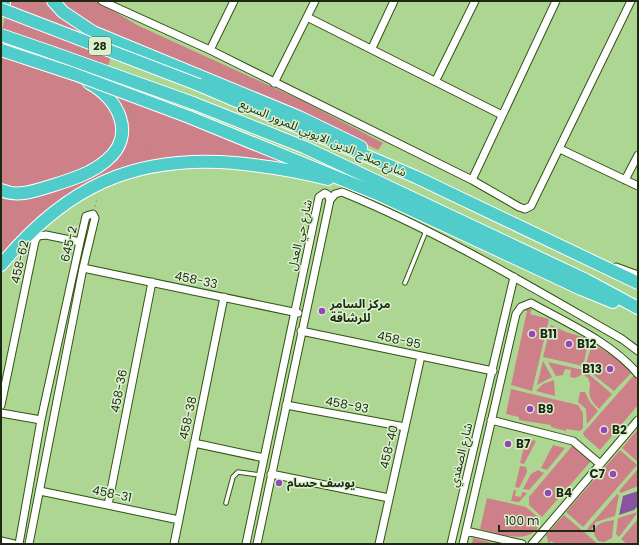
<svg xmlns="http://www.w3.org/2000/svg" width="639" height="545" viewBox="0 0 639 545" font-family="Poppins,'Noto Sans Arabic',sans-serif">
<rect width="100%" height="100%" fill="#aed693"/>
<path fill="#ce8088" d="M8 1H48L72 25 111 57 104 79 1 44V36Z
M57 1H97L137 25 303 101 383 143 378 150 342 133 81 22Z
M1 57 73 81 89 88 105 101 117 123 116 135 106 155 87 169 24 189 1 185Z
M115 95 312 171 177 157 56 204 21 233 1 257V194L98 171 126 121 125 112Z
M527 309H532L530 314 549 319 532 391 511 385 527 311H525Z
M551 325 566 332 589 339 583 366 543 357Z
M592 343 619 360 633 371 614 391 585 368Z
M543 361 552 377 537 385Z
M548 362 583 370 581 375 575 378 570 377 571 370 565 369 563 375 556 376Z
M585 371 612 394 599 409C588 397 589 397 590 383L588 378 584 375Z
M635 374 638 378V405L600 450 584 436 583 433Z
M554 380 555 396 536 391 543 384Z
M511 389 578 405 583 413V428L580 431 566 429V431L551 427V425L519 420V417L506 414Z
M580 392H585L590 402 598 411 587 424 586 409 578 402Z
M638 429V462L622 448Z
M526 439 536 441 524 464 520 463Z
M553 445 565 448 547 470 541 468Z
M573 445 591 461 542 517 529 505V497Z
M620 450 637 465 583 527 566 512Z
M520 466 526 467 527 472 519 488 515 487Z
M638 469V486L621 493 619 491Z
M538 470 544 473 529 490 523 489 531 474Z
M514 490H516L515 496 521 497 522 492 527 493 519 502 511 501Z
M617 494 619 495 615 516 596 522 590 532 587 529Z
M487 498 526 507 540 519 535 526 538 528C524 545 498 533 480 529Z
M638 512 619 537 616 534 618 518Z
M564 515 598 544H556L551 541 549 544 546 535Z
M638 519V544H627L621 539Z
M614 520 612 538 604 542 598 541 594 534C595 522 604 522 614 520Z
M473 538 497 544H472Z"/>
<path fill="#8754a1" d="M638 491 637 507 634 510 619 515 623 496Z"/>
<g fill="none" stroke-linecap="round" stroke-linejoin="round">
<g stroke="#315313" stroke-width="5.5">
<path id="service" d="M405 283 426 231
M226 503 233 477 238 472 260 475"/>
</g>
<g stroke="#315313" stroke-width="9">
<path id="minor" d="M102 1 210 50 472 180 519 207 525 209 531 206 631 1
M307 17 502 115
M372 48 394 1
M210 50 234 1
M436 80 475 1
M274 83 315 1
M560 149 638 186
M472 180 556 1
M625 180 638 155
M330 200 335 194 342 192C440 232 531 287 622 339L638 351
M616 267 638 275
M83 268 298 313
M301 331 493 371
M1 405 35 241 38 236 46 235 80 242
M286 405 405 427
M1 413 41 420
M491 420 573 441 600 464
M194 443 264 458
M271 474 389 498
M40 491 179 520
M108 505 152 282
M466 531 522 544
M1 541 14 544
M19 544 41 420 80 242 86 216 93 214 95 218 83 268 29 544
M174 544 224 297
M246 544 319 197 325 193 328 195 330 200 257 544
M379 544 421 356
M451 544 514 277
M463 544 516 314 521 307 531 303C567 323 611 342 638 374
M532 544 638 420"/>
</g>
<g stroke="#fff" stroke-width="14">
<path id="motorway" d="M53 1 63 12 93 32 299 117 361 147
M4 3V1
M199 85 416 177 638 283
M193 103 304 147 586 280 638 308
M189 117 380 195 581 289 613 302
M1 190C19 198 37 190 54 185 73 179 92 173 107 160 137 135 118 98 89 83
M1 265C66 186 134 155 235 163 266 166 298 171 328 179"/>
</g>
<path stroke="#80a06a" stroke-width="1" stroke-dasharray="2 3" stroke-linecap="butt" d="M34 1 44 15
M38 1 51 18
M68 1 73 7
M82 13 97 4
M79 49 83 54
M127 103 152 155
M95 207 97 197"/>
<use href="#service" stroke="#fff" stroke-width="3.5"/>
<use href="#minor" stroke="#fff" stroke-width="7"/>
<use href="#motorway" stroke="#50ccca" stroke-width="12"/>
<g stroke="#fff" stroke-width="14" stroke-linecap="butt">
<path id="motorway-bridge" d="M1 9 199 85
M1 35 59 55 193 103
M1 50 74 74 189 117"/>
</g>
<use href="#motorway-bridge" stroke="#50ccca" stroke-width="12"/>
</g>
<g fill="#9446b7" stroke="#dbf0ce" stroke-width="1.5">
<circle cx="322" cy="311" r="4"/>
<circle cx="532" cy="334" r="4"/>
<circle cx="569" cy="344" r="4"/>
<circle cx="610" cy="369" r="4"/>
<circle cx="530" cy="409" r="4"/>
<circle cx="604" cy="430" r="4"/>
<circle cx="508" cy="444" r="4"/>
<circle cx="613" cy="474" r="4"/>
<circle cx="279" cy="483" r="4"/>
<circle cx="548" cy="493" r="4"/>
</g>
<g text-anchor="middle" stroke-width="3" stroke-linejoin="round" paint-order="stroke">
<rect fill="#dbf0ce" stroke="#556549" stroke-width="1" x="89" y="37" width="22" height="18" rx="3"/>
<g font-size="11" font-weight="bold" fill="#1b2a10">
<text x="100" y="50">28</text>
</g>
<g font-size="12" fill="#1b2a10" stroke="#dbf0ce">
<text transform="translate(323 138) rotate(23)" y="4">شارع صلاح الدين الايوبي للمرور السريع</text>
<text transform="translate(300 235) rotate(-77)" y="4">شارع حي العدل</text>
<text transform="translate(69 244) rotate(-77)" y="4">645-2</text>
<text transform="translate(20 262) rotate(-77)" y="4">458-62</text>
<text transform="translate(196 280) rotate(12)" y="4">458-33</text>
<text transform="translate(399 340) rotate(12)" y="4">458-95</text>
<text transform="translate(119 391) rotate(-79)" y="4">458-36</text>
<text transform="translate(347 405) rotate(11)" y="4">458-93</text>
<text transform="translate(188 418) rotate(-78)" y="4">458-38</text>
<text transform="translate(389 447) rotate(-77)" y="4">458-40</text>
<text transform="translate(461 455) rotate(-77)" y="4">شارع الصفدي</text>
<text transform="translate(112 494) rotate(12)" y="4">458-31</text>
</g>
<g font-size="12" font-weight="bold" fill="#1b2a10" stroke="#dbf0ce" text-anchor="start">
<text x="330" y="308">مركز السامر<tspan x="330" dy="14">للرشاقة</tspan></text>
<text x="540" y="338">B11</text>
<text x="577" y="348">B12</text>
<text x="602" y="373" text-anchor="end">B13</text>
<text x="538" y="413">B9</text>
<text x="612" y="434">B2</text>
<text x="516" y="448">B7</text>
<text x="605" y="478" text-anchor="end">C7</text>
<text x="287" y="487">يوسف حسام</text>
<text x="556" y="497">B4</text>
</g>
</g>
<rect width="639" height="545" fill="none" stroke="#1b2a10" stroke-width="4"/>
<path d="M499 525v6h95v-6" fill="none" stroke="#1b2a10" stroke-width="2"/>
<text x="505" y="525" font-size="12" fill="#1b2a10" stroke="#dbf0ce" stroke-width="3" paint-order="stroke">100 m</text>
</svg>
